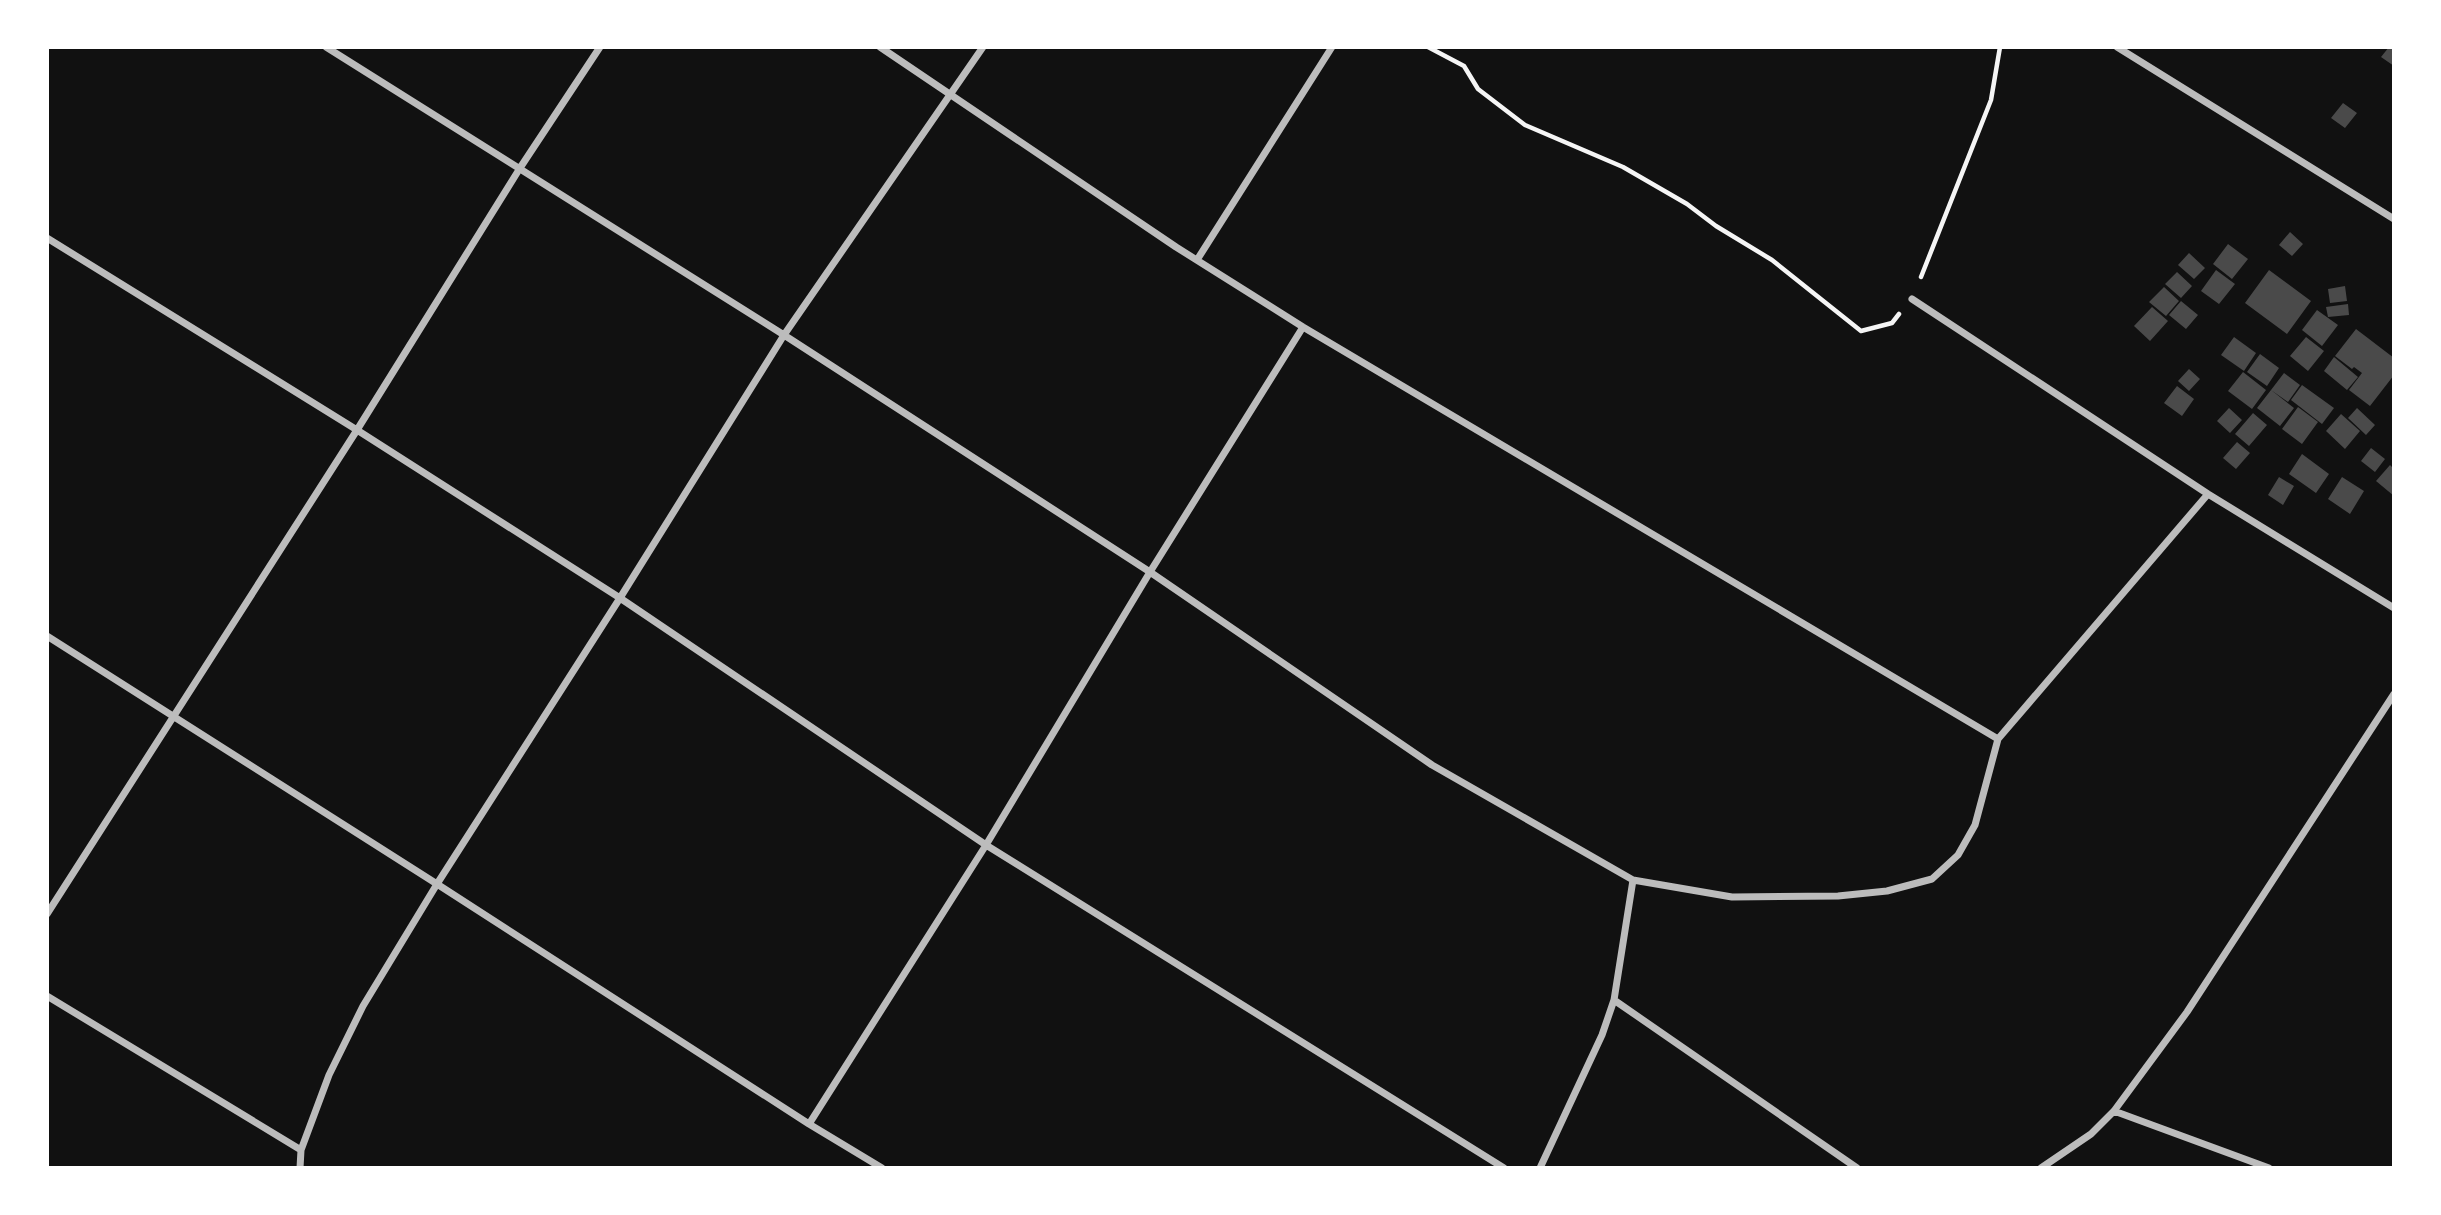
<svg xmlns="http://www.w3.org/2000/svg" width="2441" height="1215" viewBox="0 0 2441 1215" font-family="Roboto,sans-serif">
<rect width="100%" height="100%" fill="#111"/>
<path fill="#4a4a4a" d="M2389 47H2394V66L2381 57Z
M2343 103 2357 113 2345 128 2331 118Z
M2290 232 2303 244 2292 256 2279 245Z
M2228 244 2248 259 2232 279 2213 264Z
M2189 253 2205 268 2194 279 2178 265Z
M2216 270 2235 284 2219 304 2201 291Z
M2269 270 2311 301 2287 334 2245 303Z
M2177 272 2192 286 2181 298 2165 284Z
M2345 286 2347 301 2330 303 2328 289Z
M2164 287 2179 301 2166 316 2149 302Z
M2181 301 2198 315 2186 329 2169 315Z
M2348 304 2349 315 2328 317 2326 307Z
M2152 307 2168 321 2150 341 2134 326Z
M2317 310 2338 325 2322 346 2302 330Z
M2356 329 2394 358V375L2370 406 2349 390 2362 373 2354 367 2352 369 2335 356Z
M2234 337 2256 353 2244 371 2221 355Z
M2306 337 2324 351 2308 371 2290 356Z
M2260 354 2279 368 2267 386 2247 372Z
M2334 357 2358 377 2347 390 2324 371Z
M2189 369 2200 379 2189 391 2178 381Z
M2243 372 2266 390 2252 409 2228 391Z
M2284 373 2300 385 2288 402 2271 390Z
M2302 385 2334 408 2322 424 2291 400Z
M2177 386 2194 399 2182 416 2164 403Z
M2271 390 2294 408 2280 426 2257 408Z
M2298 407 2318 422 2302 444 2282 429Z
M2229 408 2242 420 2230 433 2217 421Z
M2357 408 2375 425 2366 435 2348 418Z
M2253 413 2267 425 2249 446 2235 434Z
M2341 414 2360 431 2345 449 2326 431Z
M2237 442 2250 453 2236 469 2223 458Z
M2371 448 2385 459 2375 472 2361 461Z
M2302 454 2329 474 2316 493 2289 474Z
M2390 465 2394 469V496L2376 481Z
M2279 477 2294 486 2283 505 2268 495Z
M2342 477 2364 491 2350 514 2328 499Z"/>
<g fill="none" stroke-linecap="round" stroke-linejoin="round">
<path stroke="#f5f5f5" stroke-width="4.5" d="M1428 47 1464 66 1478 89 1525 125 1623 167 1687 204 1716 226 1772 260 1861 331 1892 323 1899 314
M1921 277 1991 100 2000 47"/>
<path stroke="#bcbcbc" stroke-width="7" d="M326 47 784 335 1150 572 1432 765 1633 880 1732 897 1838 896 1887 891 1932 879 1958 855 1975 825 1998 739 2208 494
M880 47 1176 247 1303 327 1998 739
M2117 47 2394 219
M47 238 357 430 620 598 986 845 1504 1168
M1197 260 1332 47
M1912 299 2208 494 2394 608
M47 636 437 884 809 1124 882 1168
M47 914 357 430 520 168 600 47
M47 996 301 1150
M1614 1000 1857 1168
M2114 1111 2269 1168
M809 1124 986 845 1150 572 1303 327
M300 1168 301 1150 329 1075 363 1006 437 884 620 598 784 335 983 47
M1540 1168 1602 1035 1614 1000 1633 880
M2041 1168 2091 1134 2114 1111 2187 1012 2394 694"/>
</g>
<rect width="2441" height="1215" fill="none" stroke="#ffffff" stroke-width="98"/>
</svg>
